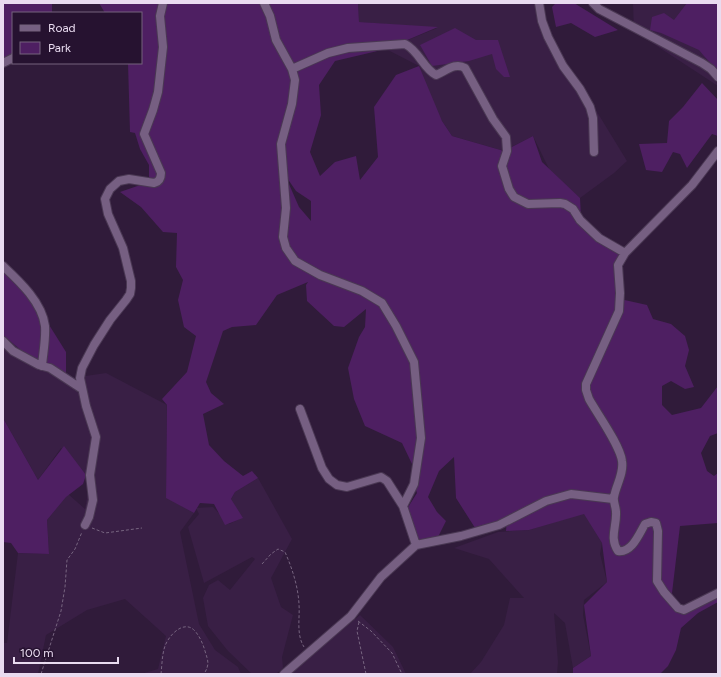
<svg xmlns="http://www.w3.org/2000/svg" width="721" height="677" viewBox="0 0 721 677" font-family="Figtree,sans-serif">
<rect width="100%" height="100%" fill="#301b3a"/>
<path fill="#391f45" d="M358 3H543L542 8 553 40 627 161 614 173 580 198 550 171 533 136 504 151 452 136 421 89 419 66 386 49 437 28 359 22Z
M633 3H718V86L634 31Z
M3 335 72 378 106 373 167 405 166 497 194 513 180 532 199 624 215 650 238 667 241 674H141L158 669 166 636 125 599 87 610 46 635 38 674H3V643H7L18 553 49 554 47 520 68 494 85 509 90 481 77 464 61 448 38 480 3 418Z
M258 478 292 539 271 578 281 607 293 615 282 657 283 668 276 674H252L228 651 208 626 203 598 209 585 218 580 230 590 255 559 252 557 204 583 188 527 199 514 196 508 213 507 229 524 242 518 229 503 235 492Z
M584 513 602 543 600 554 607 582 584 600 583 615 591 656 573 668 565 623 554 613 558 662 557 674H470L481 662 504 625 510 598H524L489 559 454 548 498 532 529 530Z
M360 615 393 647 406 674H289Z"/>
<path fill="#4e1f62" fill-rule="evenodd" d="M3 3H52V13H13V58L3 62Z
M99 3H358L359 22 438 27 386 49 335 61 319 85 321 115 310 152 320 176 335 162 356 156 360 180 378 157 374 107 396 75 419 66 442 121 452 136 504 151 533 136 542 162 580 198 581 217 622 251 620 299 647 305 653 319 671 324 685 336 689 350 685 366 694 387 685 389 671 381 662 386V405L672 415 701 408 718 386V433L710 436 701 453 707 471 714 476 718 473V523L680 526 672 593 678 608 718 593V602L698 613 681 628 676 650 668 666 660 674H573V668L591 656 584 605 607 582 602 543 584 514 529 530 506 531 507 517 477 531 456 498 454 457 439 471 428 497 437 512 446 521 436 541 416 545 405 512 417 493 414 484 412 464 402 443 365 426 354 399 348 368 359 337 365 327 366 309 344 327 334 326 307 301 306 285 308 282 277 295 256 325 232 327 223 331 206 382 211 393 224 404 203 414 209 445 224 461 243 476 252 471 258 478 235 492 231 499 243 518 225 525 214 504 200 503 194 513 166 498 167 405 162 399 187 372 196 336 184 327 178 300 183 280 176 267 177 233 163 232 141 207 120 192 149 182V165L140 149 135 133 130 132 128 63H141V13H105ZM285 175 296 191 311 201V221L299 207Z
M556 3H574L618 30 595 37 571 23 556 27 552 7Z
M687 3H716L718 6V71L704 56 699 50 661 33 650 30 652 17 664 13 674 20Z
M455 28 476 40H498L510 77H504L496 69 492 54 469 61 432 66 420 45Z
M702 83 718 100V136L712 134 687 168 680 154 673 152 662 172 646 170 639 144 667 143 669 121 683 107Z
M3 266 46 320 66 352V378L39 365 3 335Z
M3 418 38 480 64 446 86 475 83 484 66 497 47 520 49 554 18 553 11 543 3 542Z"/>
<g fill="none" stroke-linecap="round" stroke-linejoin="round">
<g stroke="#4a3853" stroke-width="10">
<path id="minor" d="M264 3 270 16 276 40 292 69
M539 3 542 21 548 37 563 66 580 89 590 107 593 118 594 152
M593 3 599 9 702 63 711 69 718 77
M3 63 13 58
M718 151 692 185 625 253 618 265 620 293 619 311 586 384V390L589 399C598 415 620 445 622 461 624 474 616 485 614 497 613 502 616 507 616 512 617 526 609 538 618 551 632 553 639 534 645 524L651 522 656 523 658 531 657 581 664 592 678 608 684 610 718 593
M3 266C19 281 42 302 45 326 46 339 43 353 42 366
M3 341 13 351 39 365 50 368 82 389
M300 409 322 468 329 479 337 485 347 487 381 477 387 481 403 506
M85 525 89 517 93 500 90 475 96 437 86 406 80 378 82 368 94 345 110 320 126 300 130 294 131 288V281L123 248 108 214 105 199 110 189 119 181 129 179 154 183C159 182 161 178 161 173L144 134 153 110 158 92 163 47 160 16 163 3
M416 545 403 506 414 484 421 438 414 362 396 326 382 303 362 291 320 275 295 261 286 248 283 237 286 208 281 144 292 104 295 80 292 69 328 53 348 48 405 44C419 51 423 68 436 75 446 71 455 62 465 68L493 119 506 137 507 151 502 166 509 189 514 197 528 204 560 203 565 204 573 209 580 220 599 238 625 253
M284 674 351 616 381 577 416 545 461 536 499 525 546 501 571 494 613 499"/>
</g>
<path stroke="#776580" stroke-width="1" stroke-dasharray="3 2" stroke-linecap="butt" d="M92 528 105 533 142 528
M262 564 271 554 278 549 285 552C292 568 298 586 299 604 300 619 296 634 304 647
M358 621 371 631 392 653 402 674
M359 622 357 631 366 674
M41 674 61 611 65 587 67 560 75 549 82 532
M85 674H102
M161 674C162 665 162 655 165 646 169 635 184 619 195 631 200 637 203 644 205 651 208 661 210 664 204 674"/>
<use href="#minor" stroke="#765f82" stroke-width="8"/>
</g>
<rect width="721" height="677" fill="none" stroke="#e9dbf0" stroke-width="8"/>
<rect x="12" y="12" width="130" height="52" fill="#261230" stroke="#74627d"/>
<rect x="20" y="25" width="20" height="6" fill="#765f82" stroke="#74627d"/>
<text x="48" y="32" font-size="12" fill="#e9dbf0">Road</text>
<rect x="20" y="42" width="20" height="12" fill="#4e1f62" stroke="#74627d"/>
<text x="48" y="52" font-size="12" fill="#e9dbf0">Park</text>
<path d="M14 657v6h104v-6" fill="none" stroke="#e9dbf0" stroke-width="2"/>
<text x="20" y="657" font-size="12" fill="#e9dbf0" stroke="#261230" stroke-width="3" paint-order="stroke">100 m</text>
</svg>
